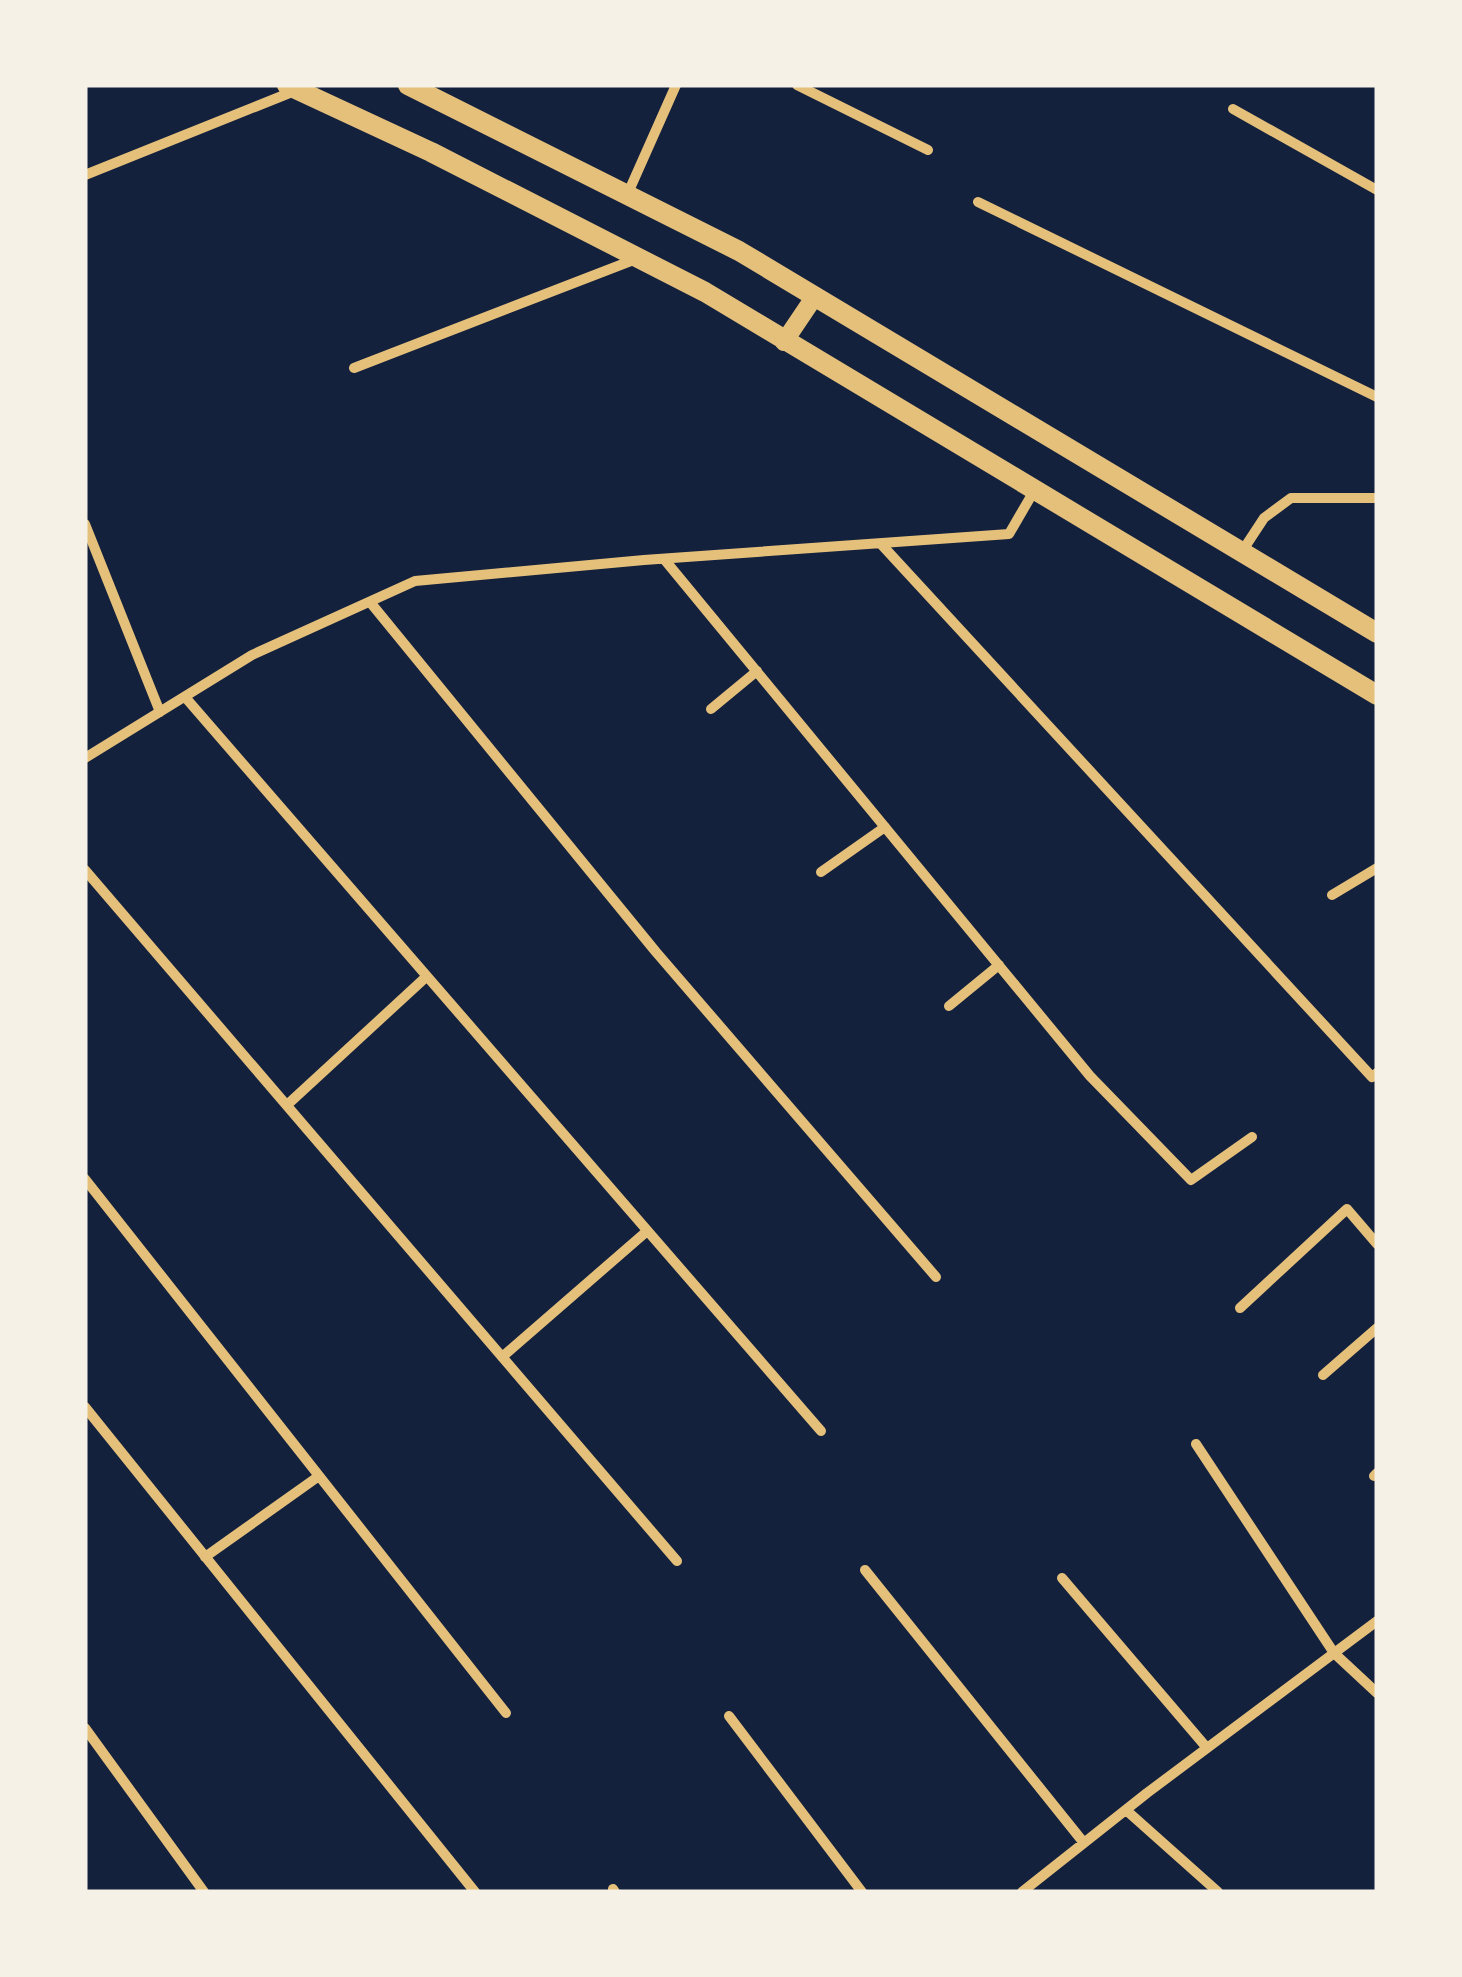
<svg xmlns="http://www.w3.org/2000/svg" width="1462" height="1977" viewBox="0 0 1462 1977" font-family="'PT Serif',serif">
<rect width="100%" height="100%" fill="#14213d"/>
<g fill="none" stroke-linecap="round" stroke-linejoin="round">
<path stroke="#e5c07b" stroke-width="10" d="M797 85 928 150
M1233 109 1377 190
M85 175 297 90
M628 193 676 85
M978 202 1377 397
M354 368 636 259
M85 524 160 712
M881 544 1372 1077 1377 1073
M1241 553 1264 518 1291 498H1377
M664 559 1090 1076 1191 1180 1252 1137
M370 602 656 952 936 1277
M185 697 821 1431
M711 709 757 671
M85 758 252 655 415 581 644 560 1009 534 1034 491
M85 870 677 1561
M821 872 885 827
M1332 895 1377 868
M949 1006 999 965
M287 1105 426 977
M85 1179 506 1713
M1240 1308 1347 1209 1377 1244
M502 1357 646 1232
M1323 1375 1377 1328
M85 1407 475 1892
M1196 1444 1334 1653 1377 1693
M1374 1476 1377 1473
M205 1557 319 1476
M865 1570 1084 1843
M1062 1578 1207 1748
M729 1716 862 1892
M85 1728 204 1892
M1126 1810 1218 1892
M613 1889 615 1892
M1022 1892 1147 1793 1377 1621"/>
<path stroke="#e5c07b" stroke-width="18" d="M784 342 815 296"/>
<path stroke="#e5c07b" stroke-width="20" d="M287 85 431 152 705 292 1377 695
M408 85 739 251 1377 633"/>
</g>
<rect width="1462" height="1977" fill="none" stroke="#f6f1e7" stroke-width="175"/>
</svg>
